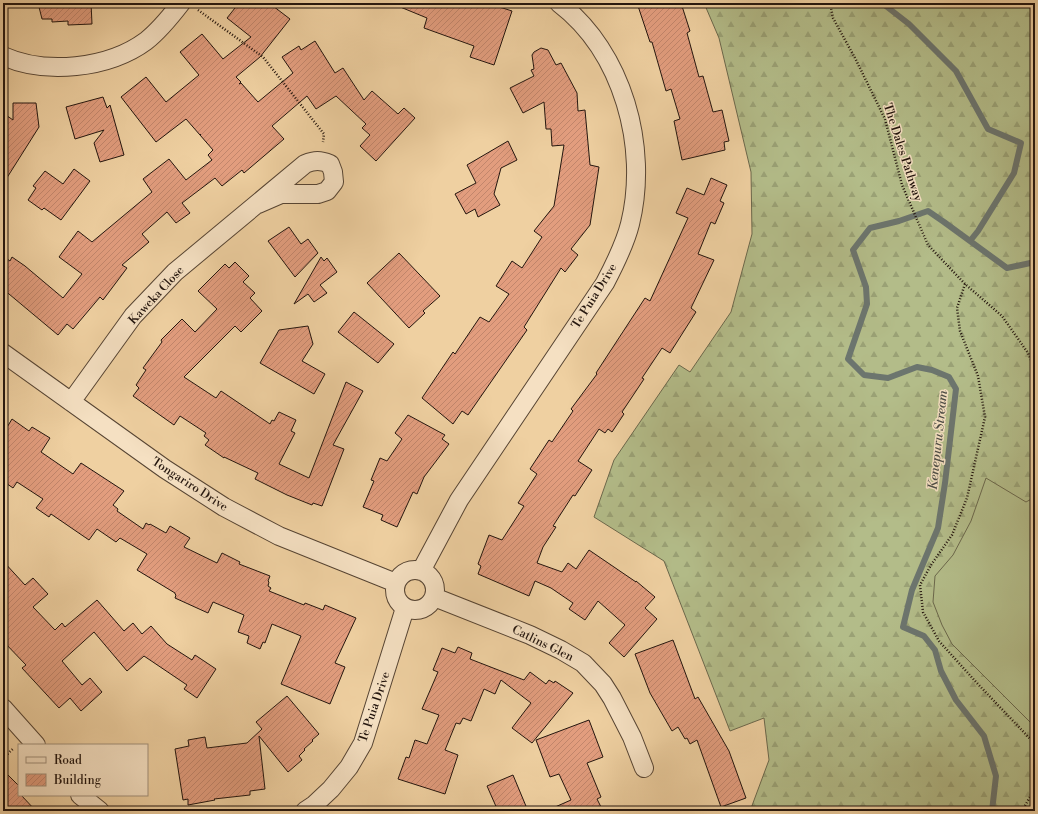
<svg xmlns="http://www.w3.org/2000/svg" width="1038" height="814" viewBox="0 0 1038 814" font-family="'Libre Bodoni',serif">
<defs>
<pattern id="forest-firs" width="22" height="20" patternUnits="userSpaceOnUse"><rect width="22" height="20" fill="#b3bc89"/><path d="M5 1l3.5 6h-7zM16 11l3.5 6h-7z" fill="#9aa175"/></pattern>
<pattern id="building-hatch" width="6" height="6" patternUnits="userSpaceOnUse"><rect width="6" height="6" fill="#e29d7e"/><path d="M-1 1l2-2M0 6l6-6M5 7l2-2" fill="none" stroke="#c2866c"/></pattern>
</defs>
<rect width="100%" height="100%" fill="#efd0a1"/>
<filter id="stains"><feTurbulence type="fractalNoise" baseFrequency=".005" numOctaves="4"/><feColorMatrix values="0 0 0 0 .2 0 0 0 0 .09 0 0 0 0 .02 0 0 0 .5 -.17"/></filter>
<radialGradient id="worn" r=".72"><stop offset=".6" stop-color="#630" stop-opacity="0"/><stop offset="1" stop-color="#630" stop-opacity=".3"/></radialGradient>
<path fill="url(#forest-firs)" stroke="#6b684c" d="M704 3H1035V811H750L769 760 764 718 730 731 664 561 594 517 614 460 679 365 690 372 731 312 752 234 751 172 719 38Z"/>
<path fill="#b3bc89" stroke="#6b684c" d="M986 478 1026 502 1035 497V727L952 644 942 625 933 602 935 576 953 555 971 521Z"/>
<g fill="none" stroke-linecap="round" stroke-linejoin="round">
<path stroke="#6c756e" stroke-width="6" d="M882 3 909 24 956 71 988 129 1021 143 1014 173 978 231 970 241
M992 811 996 776 984 736 956 700 941 671 935 650 924 636 903 627 912 590 938 528 945 483 956 389 949 377 932 370 917 367 888 378 864 375 848 359 867 304 866 287 853 250 870 228 899 221 928 211 944 222 1007 268 1035 262"/>
</g>
<path fill="url(#building-hatch)" stroke="#23150e" d="M38 3H91L92 24 68 25V21L52 22V19H42Z
M239 3H269L290 19 260 57 236 77 241 82 239 84 241 83 258 102 293 73 282 57 299 46 301 50 315 41 335 73 343 68 364 100 372 91 398 114 404 108 415 118 376 161 360 146 370 135 362 128 366 124 336 96 316 109 307 96 272 126 284 139 244 173 242 170 222 186 215 178 182 203 190 213 176 223 167 212 142 234 149 242 122 265 127 268 103 300 100 297 73 329 67 324 58 335 3 289V256L10 261 12 257 25 266 63 298 82 274 59 257 78 231 92 242 152 192 143 179 169 159 186 180 212 160 208 155 213 150 200 135 201 134 200 135 186 119 156 142 121 97 146 77 166 102 199 75 180 52 202 34 223 59 251 37 227 18Z
M393 3H487L512 11 494 65 470 57 474 46 424 28 427 18 393 4Z
M637 3H681L690 31 687 33 699 77 703 76 713 112 722 110 729 141 724 142 725 150 682 160 674 121 680 119 671 89 666 91 652 42H650Z
M541 48 548 50 556 65 561 63 577 93 578 111 585 110 590 165 599 167 590 225 571 249 578 255 565 272 561 268 524 327 527 330 468 415 462 411 453 424 422 398 453 352 455 354 480 317 489 322 509 294 496 286 512 261 522 268 542 237 534 231 554 206 564 145 552 146 551 129H546L544 102 523 113 510 88 534 76 531 70 534 69 532 55 534 52Z
M103 97 107 108 110 105 124 155 100 162 94 143 104 130 75 139 66 107Z
M13 103H36L39 127 3 184V113L13 120Z
M508 141 517 160 501 168 494 194 500 205 478 217 475 209 466 214 455 194 476 183 467 165Z
M74 169 90 181 61 220 44 208 42 210 28 200 36 188 33 186 45 171 63 184Z
M711 178 727 185 720 201 724 203 715 224 711 222 698 254 714 260 691 308 696 312 670 353 662 348 642 378 644 379 622 412 624 414 612 432 608 429 605 433 599 429 578 461 592 470 575 496 573 495 553 526 556 527 543 547 537 563 562 572 568 563 576 569 589 550 636 582V581L655 597 645 608 657 619 624 657 609 643 625 625 598 601 585 620 569 609 573 603 551 588 535 581 529 596 478 574 481 566 478 564 489 535 502 540 524 506 518 503 537 474 530 469 549 440 552 442 573 411 571 409 597 374 596 373 645 298 650 301 688 218 676 213 687 188 704 195Z
M289 227 301 244 308 239 318 253 295 277 268 241Z
M399 253 440 296 423 311 425 313 409 328 367 283Z
M321 257 324 261 327 258 337 272 320 285 327 293 314 302 308 294 294 304Z
M235 262 249 276 243 282 255 293 250 298 262 311 241 332 235 326 184 377 216 398 221 391 270 424 272 420 274 421 279 412 296 420 291 431 295 433 279 464 309 478 346 382 363 391 333 445 344 449 322 506 313 503 312 505 287 495 255 479 258 473 224 457V458L205 445 209 440 204 436 206 433 180 416 174 425 133 396 139 388 136 385 146 370 143 368 162 342 161 340 182 319 195 332 217 309 198 291 225 264 229 268Z
M354 312 394 344 378 363 338 332Z
M308 326 313 344 302 361 325 374 314 394 260 363 279 330Z
M408 415 445 435 442 439 449 444 424 477 417 494 413 492 397 527 381 520 383 515 363 507 374 481 371 480 380 458 387 461 402 439 395 433Z
M12 419 29 431 32 427 50 438 41 452 73 474 81 463 124 491 113 505 118 509 117 511 143 529 146 523 149 525 150 524 166 533 170 526 190 538 184 547 217 563 222 553 240 562 239 564 270 576 268 581 269 582 268 586 271 588 269 591 304 605 305 603 323 610 325 605 356 618 335 663 345 667 330 704 281 684 301 636 272 624 265 643 263 642 260 649 247 643 249 636 238 632 244 615 213 602 208 613 175 598 176 595 175 594V593L137 570 147 554 120 538 116 542 97 529 89 540 51 514 49 517 36 508 43 499 17 482 13 488 3 481V434Z
M3 561 25 585 33 578 48 594 33 607 55 630 62 623 65 627 97 600 124 631 133 623 142 634 151 626 167 644 192 660 195 655 216 669 197 698 184 689 187 685 144 656 127 671 94 632 62 661 82 685 90 678 102 692 81 711 70 698 59 708 22 668 26 665 3 641Z
M673 640 695 699 698 697 729 751 746 798 721 807 697 740 690 744 687 738 685 739 678 727 672 731 650 693 635 654Z
M458 647 472 653 470 659 524 680 530 672 546 684 549 680 554 683 555 681 573 693 532 743 512 728 531 703 501 680 495 694 484 689 471 721 463 718 460 724 456 723 445 750 458 755 445 794 398 779 406 757 409 758 415 740 427 744 439 715 422 709 438 672 433 670 442 648 455 653Z
M287 696 319 734 312 740 313 741 304 749 305 750 299 756 302 760 288 772 259 736 265 789 250 791V795L214 799 215 800 188 805V799L183 800 175 749 189 746 188 740 205 737 207 748 247 743 262 729 256 722Z
M589 720 603 757 587 763 601 797 597 799 603 811H546L571 800 559 774 550 777 536 740Z
M3 770 19 786V795H21L36 811H3Z
M513 775 528 811H498L487 786Z"/>
<g fill="none" stroke-linecap="round" stroke-linejoin="round">
<g stroke="#564433" stroke-width="20">
<path id="minor" d="M3 56C45 75 108 69 146 41 160 30 171 16 181 3
M3 353 165 469 224 507 279 536 396 583
M71 402 133 316 175 272 305 164C315 160 320 160 330 164L333 172 334 182 327 191 318 194H281L258 204
M395 590a20 20 0 1 1 40 0a20 20 0 1 1-40 0Z
M421 571 459 500 605 283C615 264 625 244 630 224 649 147 623 52 559 3
M434 597 530 635 561 650 583 663 603 684 612 698 632 737 644 768
M3 708 36 745
M80 795 100 811
M305 811 314 805 331 789 349 767 363 743 405 608"/>
</g>
<path stroke="#23150e" stroke-width="2.5" stroke-dasharray="1 2" stroke-linecap="butt" d="M830 3 833 18 855 58 885 119 902 185 928 245 965 284 1002 316 1028 353 1035 369
M198 10 263 57 324 134 323 142
M965 284 957 308 960 331 978 376 985 417 967 498 952 535 931 565 920 585 923 612 939 641 976 682 1035 744
M3 758 14 748
M1022 811 1035 788"/>
<use href="#minor" stroke="#f5e0c2" stroke-width="18"/>
</g>
<g text-anchor="middle" stroke-width="3" stroke-linejoin="round" paint-order="stroke">
<g font-size="12" fill="#23150e" stroke="#f5e0c2">
<text transform="translate(903 152) rotate(72)" y="4">The Dales Pathway</text>
<text transform="translate(156 295) rotate(-47)" y="4">Kaweka Close</text>
<text transform="translate(594 296) rotate(-58)" y="4">Te Puia Drive</text>
<text transform="translate(190 484) rotate(33)" y="4">Tongariro Drive</text>
<text transform="translate(543 643) rotate(26)" y="4">Catlins Glen</text>
<text transform="translate(374 707) rotate(-71)" y="4">Te Puia Drive</text>
</g>
<g font-size="13" font-style="italic" fill="#4d4d46" stroke="#f5e0c2">
<text transform="translate(937 440) rotate(-84)" y="5">Kenepuru Stream</text>
</g>
</g>
<rect width="1038" height="814" fill="none" stroke="#efd0a1" stroke-width="16"/>
<rect x="4" y="4" width="1030" height="806" fill="none" stroke="#23150e" stroke-width="2"/>
<rect x="8" y="8" width="1022" height="798" fill="none" stroke="#23150e"/>
<rect x="18" y="744" width="130" height="52" fill="#f5e0c2" stroke="#a18f7a"/>
<rect x="26" y="757" width="20" height="6" fill="#f5e0c2" stroke="#a18f7a"/>
<text x="54" y="764" font-size="12" fill="#23150e">Road</text>
<rect x="26" y="774" width="20" height="12" fill="url(#building-hatch)" stroke="#a18f7a"/>
<text x="54" y="784" font-size="12" fill="#23150e">Building</text>
<rect width="100%" height="100%" filter="url(#stains)"/>
<rect width="100%" height="100%" fill="url(#worn)"/>
</svg>
